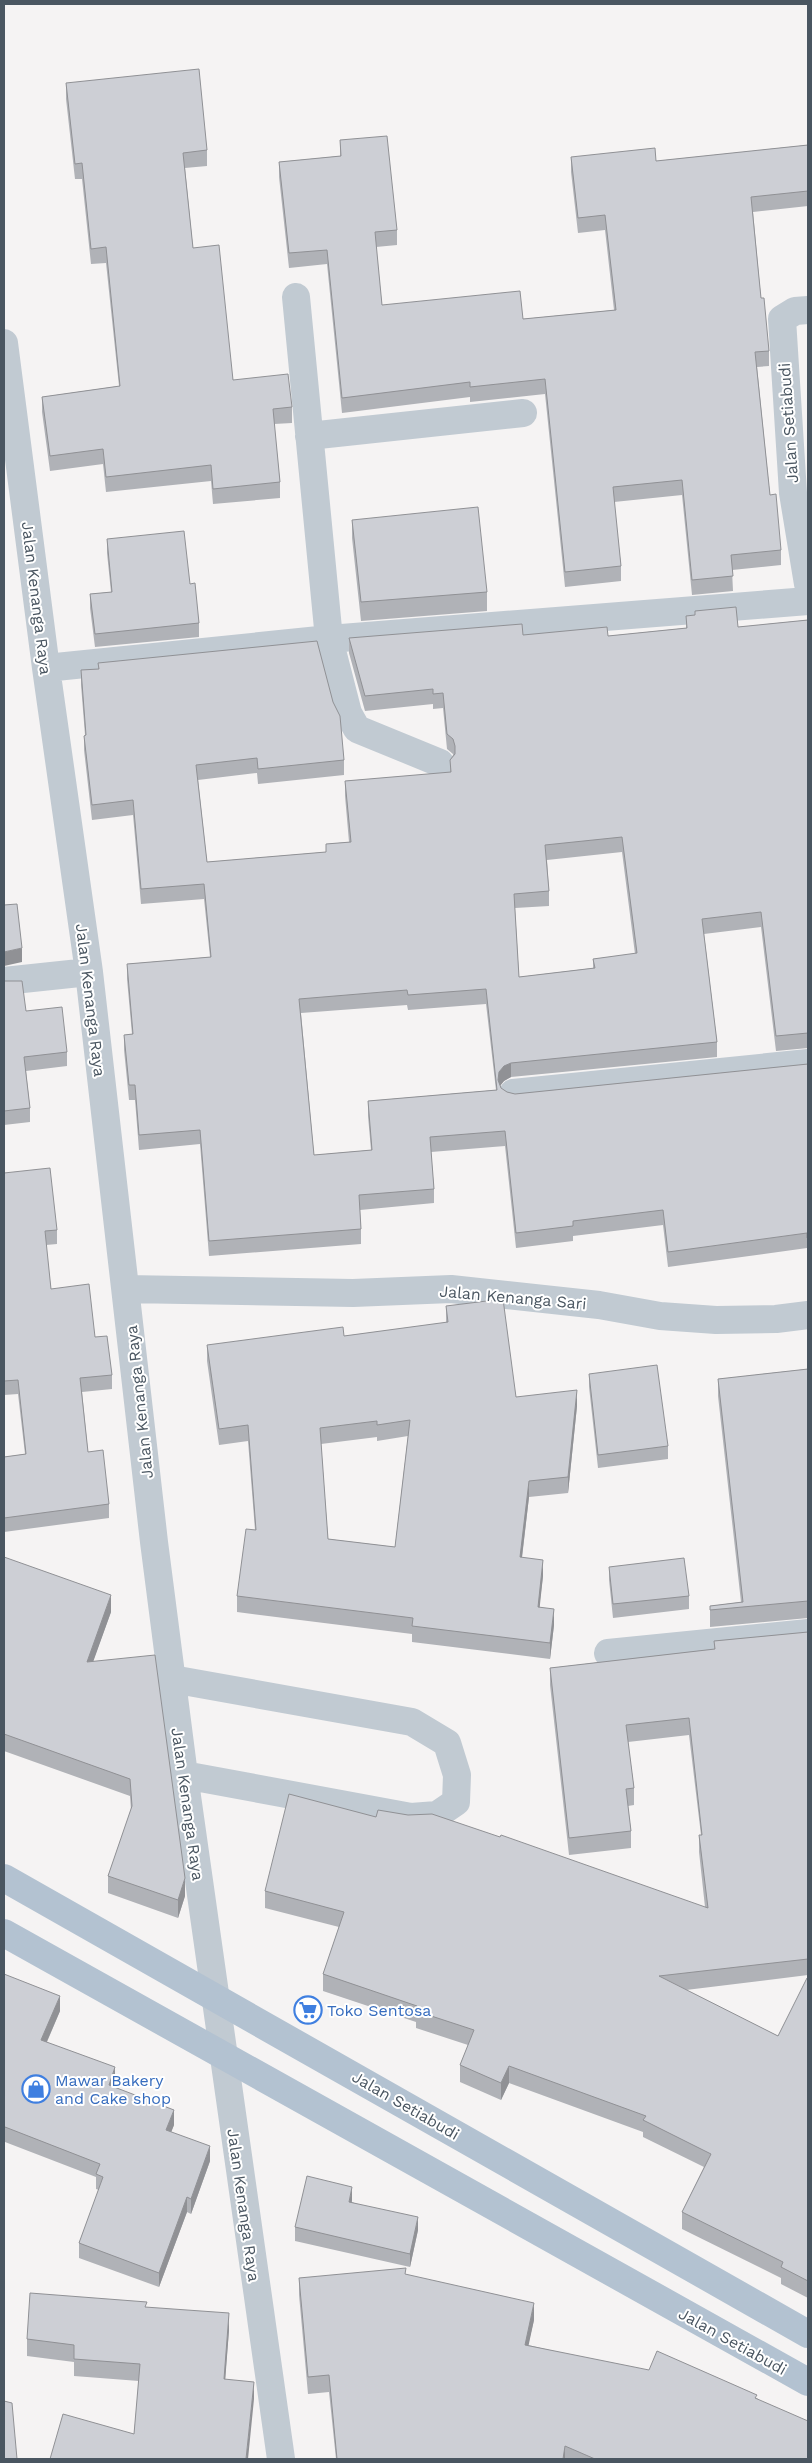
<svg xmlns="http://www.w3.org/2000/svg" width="812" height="2463" viewBox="0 0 812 2463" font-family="'Work Sans',sans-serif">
<rect width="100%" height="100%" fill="#f5f3f3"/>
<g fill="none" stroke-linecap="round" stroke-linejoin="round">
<path stroke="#c1cad2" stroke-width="28" d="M296 297 329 639 348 713 357 729 440 763
M808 310 795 311 782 319 793 493 808 584
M4 343 46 668 89 972 154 1542 184 1775 281 2459
M309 436 523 413
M46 668 329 639 808 601
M4 981 89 972
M513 1093 808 1063
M126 1289 353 1293 451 1289 599 1305 660 1316 716 1320 776 1319 808 1315
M608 1653 808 1633
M172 1679 412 1722 447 1743 457 1775 456 1802 437 1815 411 1817 184 1775"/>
<path stroke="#b3c2d1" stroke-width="28" d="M4 1878 808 2334
M4 1933 808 2382"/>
</g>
<path fill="#b0b2b7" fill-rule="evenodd" d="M66 83 207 150V166L185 168 193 248 233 380 292 407V423L274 424 280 482V498L213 504 211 481 106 492 103 464 50 471 42 412V397L119 386 106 263 91 264 82 179H75L66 99Z
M340 140 397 230V245L376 247 382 305 523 319 614 310 605 230 578 233 571 172V157L656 161 808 145V206L753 212 761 298 769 351V366L757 367 770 495 781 550V565L732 570 733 591 692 595 682 495 614 502 621 566V581L565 587 545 394 470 402V397L342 413 327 264 289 268 279 177V162L340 156Z
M352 520 487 592V611L361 621 352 538Z
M107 539 190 584 199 623V637L95 647 90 608V594L111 592 107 553Z
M686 616 738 627 808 620V1048L776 1051 761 927 704 934 717 1042V1057L511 1077 504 1081 500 1086 501 1088 507 1092 515 1094 808 1064V1253H807V1248L668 1267 663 1225 573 1236V1241L516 1248 505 1146 431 1152 434 1189V1203L360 1210 361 1229V1244L209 1256 200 1144 139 1150 135 1100H129L124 1050V1035L132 1034 127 979V964L210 957 204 899 141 904 133 815 92 820 84 750V736L85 735 81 685V670L98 669V663L344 760V775L258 784 257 773 198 780 207 862 326 852V844L349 842 345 796V781L450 773V760L453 755V754L447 749 443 708 433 709V704L365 711 349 653V638L523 635 608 636 686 628ZM622 852 635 954 593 959V968L519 977 515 908 549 906V891L547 860ZM486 1004 496 1090 368 1101V1116L371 1150 314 1155 301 1013 407 1005 408 1010Z
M4 981 26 1011 67 1052V1066L26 1071 30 1108V1122L4 1125Z
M4 1173 57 1230V1244L46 1245 51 1289 95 1337 112 1375V1389L82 1392 88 1452 109 1504V1518L4 1532V1457L25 1454 18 1394 4 1395Z
M446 1306 516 1397 577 1406 568 1493 529 1497 522 1558 543 1576 539 1608 554 1625 550 1659 412 1642V1634L237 1612V1596L255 1530 248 1441 219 1445 207 1361V1345L344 1336 446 1323ZM408 1436 395 1547 328 1539 321 1444 377 1437V1441Z
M808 1369V1618L710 1627V1606L741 1602 718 1396V1379Z
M589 1374 668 1446V1459L598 1468 589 1387Z
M4 1557 111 1612 93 1661 185 1896 178 1918 108 1893V1876L131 1810 130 1796 4 1751Z
M609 1567 689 1596V1609L613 1618 609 1580Z
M808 1632V1975L686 1990 778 2036 808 1978V2298L781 2284V2278L682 2229V2212L704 2167 643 2137V2132L509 2083 501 2100 460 2082V2065L468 2045 416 2028V2022L323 1991V1974L339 1927 265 1908V1891L705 1907 699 1852V1835H701L689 1735 628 1742 634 1788V1805L628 1806 631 1831V1848L569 1855 550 1685V1668L714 1649V1641Z
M4 1974 60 2011 47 2042 115 2082 113 2086 174 2125 171 2132 210 2161 191 2214 187 2212 159 2287 79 2258V2243L99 2190 96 2189V2177L5 2142 4 2145Z
M352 2200V2202L418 2230 410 2267 295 2241V2227Z
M406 2275 534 2320 528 2345 757 2398 808 2459H336L329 2392 308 2394 299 2295V2278Z
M147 2307 229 2330 225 2379 254 2399 134 2434 139 2381 74 2376V2362L27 2356V2339Z"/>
<path fill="#909195" d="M22 948V962L4 966V952Z
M511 1063V1077L504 1081 499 1087 498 1080 499 1072 504 1066Z
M577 1390V1406L568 1493V1477Z
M529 1481V1497L520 1573V1557Z
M543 1560V1576L538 1623V1607Z
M111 1595V1612L87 1679V1662Z
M554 1609V1625L550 1659V1643Z
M185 1878V1896L178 1918V1900Z
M60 1996V2011L41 2055V2040Z
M509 2066V2083L501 2100V2083Z
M115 2067V2082L109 2100V2085Z
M174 2110V2125L166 2145V2130Z
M5 2127V2142L4 2145V2130Z
M210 2146V2161L191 2214V2199Z
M352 2187V2200L349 2215V2202Z
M187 2197V2212L159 2287V2273Z
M418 2217V2230L410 2267V2254Z
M534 2303V2320L525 2362V2345Z
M229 2313V2330L224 2396V2379Z
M254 2382V2399L248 2459H246Z
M565 2446V2459H563Z"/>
<path fill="#cdcfd5" stroke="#909195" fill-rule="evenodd" d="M199 69 207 150 183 153 193 248 219 245 233 380 288 374 292 407 273 409 280 482 213 489 211 465 106 477 103 449 50 456 42 397 120 386 106 247 91 249 82 163 75 164 66 83Z
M387 136 397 230 375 232 382 305 520 291 523 319 616 310 605 215 578 218 571 157 655 148 656 161 808 145V191L751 197 761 298H764L769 351 755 352 770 495 776 494 781 550 731 555 733 576 692 580 682 480 613 487 621 566 565 572 545 379 470 387V382L342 398 327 250 289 253 279 162 341 156 340 140Z
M478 507 487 592 361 602 352 520Z
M184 531 190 584 195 583 199 623 95 634 90 594 112 592 107 539Z
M736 607 738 627 808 620V1033L776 1036 761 912 702 919 717 1042 511 1063 504 1066 499 1072 498 1080 501 1088 507 1092 515 1094 808 1064V1238H807V1233L668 1252 663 1210 573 1221V1226L516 1233 505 1131 430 1137 434 1189 359 1195 361 1229 209 1241 200 1130 139 1135 135 1085H129L124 1035 133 1034 127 964 211 957 204 884 141 889 133 800 92 805 84 736 86 735 81 670 99 669 98 663 317 641 333 702 340 716 344 760 258 769 257 758 196 765 207 862 326 852V844L351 842 345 781 451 772 450 760 455 754V746L453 739 447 734 443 693 433 694V689L365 696 349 638 522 624 523 635 607 627 608 636 687 628 686 616 695 615V611ZM622 837 637 953 593 959 595 968 519 977 514 894 549 891 545 845ZM486 989 497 1090 368 1101 372 1150 314 1155 299 999 407 990 408 995Z
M17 904 22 948 4 952V905Z
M4 981H22L26 1011 62 1007 67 1052 24 1057 30 1108 4 1111Z
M50 1168 57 1230 45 1231 51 1289 89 1284 95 1337 107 1336 112 1375 80 1378 88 1452 103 1450 109 1504 4 1518V1457L26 1454 18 1380 4 1381V1173Z
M503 1299 516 1397 577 1390 568 1477 529 1481 520 1557 543 1560 538 1607 554 1609 550 1643 412 1626 413 1618 237 1596 246 1529 256 1530 248 1425 219 1429 207 1345 343 1327 344 1336 448 1322 446 1306ZM410 1420 395 1547 328 1539 320 1428 377 1421V1425Z
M657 1365 668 1446 598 1455 589 1374Z
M808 1369V1601L710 1610V1606L743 1602 718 1379Z
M4 1557 111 1595 87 1662 155 1655 185 1878 178 1900 108 1876 132 1806 130 1779 4 1734Z
M684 1558 689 1596 613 1604 609 1567Z
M808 1632V1959L659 1976 778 2036 807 1978H808V2281L781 2267 783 2262 682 2212 711 2154 643 2120 646 2116 509 2066 501 2083 460 2065 474 2030 416 2011 417 2006 323 1974 344 1912 265 1891 289 1794 376 1817 378 1810 408 1815 432 1814 500 1837 501 1835 708 1908 699 1835H702L689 1718 626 1725 634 1788 626 1789 631 1831 569 1838 550 1668 715 1649 714 1641Z
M4 1974 60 1996 41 2040 115 2067 109 2085 174 2110 166 2130 210 2146 191 2199 187 2197 159 2273 79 2243 103 2177 96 2174 100 2164 5 2127 4 2130Z
M307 2176 352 2187 349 2202 418 2217 410 2254 295 2227Z
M406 2268 405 2274 534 2303 525 2345 649 2370 657 2351 757 2395 755 2398 808 2421V2459H595L565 2446 563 2459H337L329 2375 308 2377 299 2278Z
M30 2293 147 2302 145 2307 229 2313 224 2379 254 2382 246 2459H50L63 2414 134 2434 140 2364 74 2359V2345L27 2339Z
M4 2401 12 2403 17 2459H4Z"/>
<defs>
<g id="supermarket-ring" transform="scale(1.4375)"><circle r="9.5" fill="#fff" stroke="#3f7fe0" stroke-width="1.5"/><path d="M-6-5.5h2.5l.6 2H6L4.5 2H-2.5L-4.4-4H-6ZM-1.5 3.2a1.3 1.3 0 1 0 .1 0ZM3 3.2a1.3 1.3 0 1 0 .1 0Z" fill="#3f7fe0"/></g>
<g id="shop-ring" transform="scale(1.4375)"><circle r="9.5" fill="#fff" stroke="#3f7fe0" stroke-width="1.5"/><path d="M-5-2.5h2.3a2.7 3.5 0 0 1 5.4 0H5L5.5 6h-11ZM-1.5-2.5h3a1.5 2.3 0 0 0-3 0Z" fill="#3f7fe0"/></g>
</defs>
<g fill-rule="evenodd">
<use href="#supermarket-ring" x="308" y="2010"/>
<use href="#shop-ring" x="36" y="2089"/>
</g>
<g text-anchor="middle" stroke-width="4" stroke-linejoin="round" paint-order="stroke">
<g font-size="16" fill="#4a5661" stroke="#fff">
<text transform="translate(788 423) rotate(-94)" y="6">Jalan Setiabudi</text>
<text transform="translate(37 598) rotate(83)" y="6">Jalan Kenanga Raya</text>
<text transform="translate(91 1000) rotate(83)" y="6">Jalan Kenanga Raya</text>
<text transform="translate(513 1297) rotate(5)" y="6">Jalan Kenanga Sari</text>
<text transform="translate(139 1402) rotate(-96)" y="6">Jalan Kenanga Raya</text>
<text transform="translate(188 1804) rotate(82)" y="6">Jalan Kenanga Raya</text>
<text transform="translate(406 2105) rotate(30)" y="6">Jalan Setiabudi</text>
<text transform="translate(244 2205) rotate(82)" y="6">Jalan Kenanga Raya</text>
<text transform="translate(733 2341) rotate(29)" y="6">Jalan Setiabudi</text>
</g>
<g font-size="16" fill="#366cbe" stroke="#fff" text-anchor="start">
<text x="327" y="2016">Toko Sentosa</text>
<text x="55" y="2086">Mawar Bakery<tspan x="55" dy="18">and Cake shop</tspan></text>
</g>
</g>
<rect width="812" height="2463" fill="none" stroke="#4a5661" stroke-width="10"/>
</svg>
